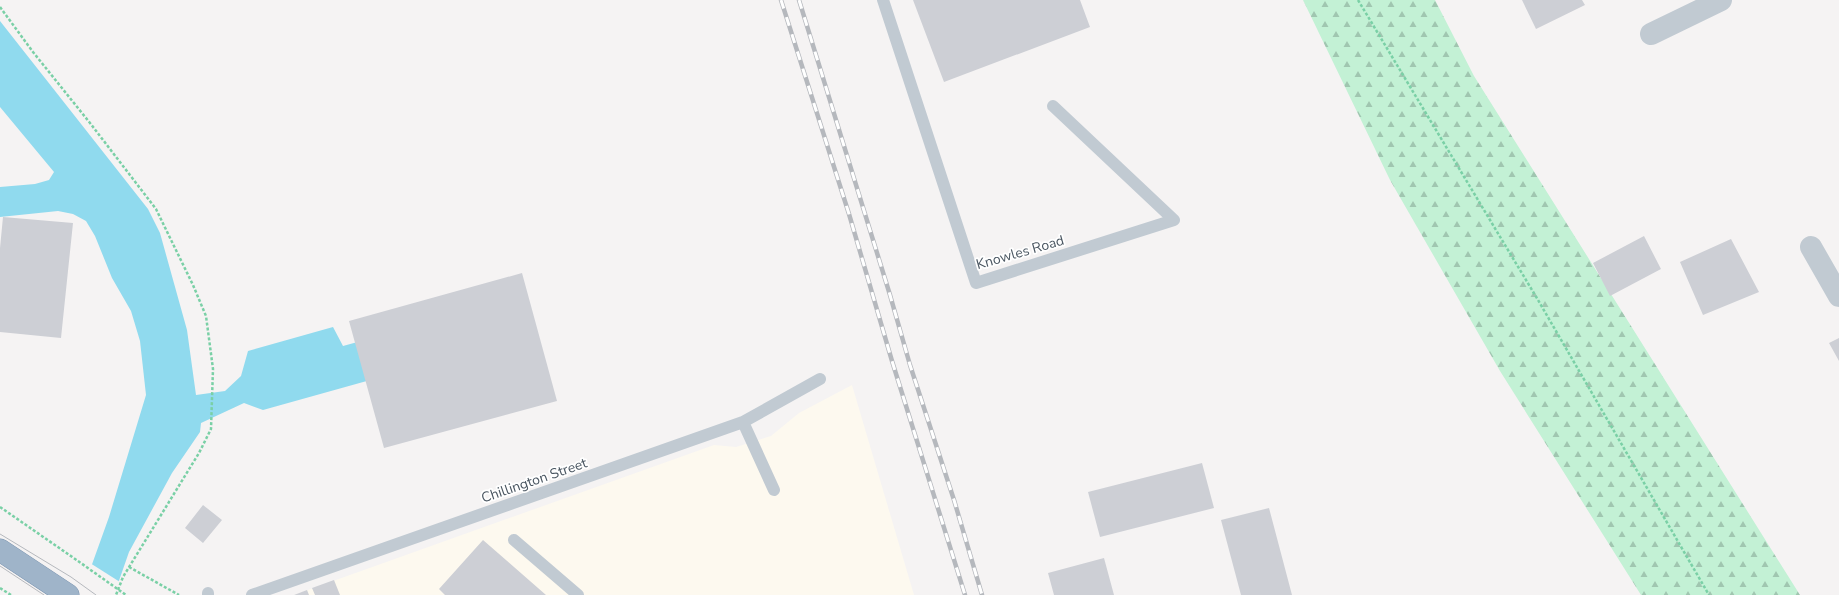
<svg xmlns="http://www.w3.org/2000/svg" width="1839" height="595" viewBox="0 0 1839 595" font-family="'Nunito Sans',sans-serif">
<defs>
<pattern id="forest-firs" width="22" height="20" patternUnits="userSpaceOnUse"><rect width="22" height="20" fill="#c3f1d5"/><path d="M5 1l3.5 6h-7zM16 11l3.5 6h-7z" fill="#a0c6b0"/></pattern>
</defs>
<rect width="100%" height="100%" fill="#f5f3f3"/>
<path fill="#fdf9ef" d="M852 385 914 595H294L714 445 736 447 771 436 799 413Z"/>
<path fill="url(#forest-firs)" d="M1303 0H1435L1474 76 1800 595H1641L1500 371 1390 180Z"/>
<path fill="#90daee" d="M0 21 148 209 160 233 187 330 196 395 225 391 241 376 248 351 333 327 343 346 481 308 492 346 263 410 244 403 201 423 200 432 172 473 129 552 114 595H81L109 517 146 395 140 341 131 311 112 278 95 236 86 221 73 214 58 211 0 217V187L35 184 49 180 54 172 0 107Z"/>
<path fill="#f5f3f3" d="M90 563 120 582 116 595H79Z"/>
<path fill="#cdcfd5" d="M913 0H1080L1090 27 944 82Z
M1522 0H1582L1585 5 1536 29Z
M3 217 73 223 61 338 0 332V248Z
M1644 236 1661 269 1610 296 1593 263Z
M1731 239 1759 292 1703 315 1680 262Z
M522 273 557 401 384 448 349 321Z
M1839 338V361L1829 343Z
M1202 463 1214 508 1100 537 1088 492Z
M203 505 222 520 203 543 185 528Z
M1269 508 1292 595H1241L1221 520Z
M483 540 546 595H445L439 589Z
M1104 558 1114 595H1054L1048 573Z
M334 580 340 595H315L312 588Z
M307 590 309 595H294Z"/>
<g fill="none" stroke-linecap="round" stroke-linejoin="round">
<g stroke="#7690ad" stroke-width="23">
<path id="trunk" d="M0 550 68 595"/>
</g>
<path stroke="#7ad0a6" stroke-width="2.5" stroke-dasharray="3 2" stroke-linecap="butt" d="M1358 0 1538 300 1709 595
M0 7 33 52 90 123 156 209 193 285 206 316 213 369 211 429 199 453 123 577 116 595
M0 507 78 561
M129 567 179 595
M0 588 11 595"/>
<path stroke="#c1cad2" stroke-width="12" d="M883 0 976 283 1174 220 1053 106
M743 422 774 490
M514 540 578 595
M208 593V595
M252 595 743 422 820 379"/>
<path stroke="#c1cad2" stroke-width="22" d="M1651 34 1721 0
M1811 247 1839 296"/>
<use href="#trunk" stroke="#9fb4c9" stroke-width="22"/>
<path stroke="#b5b8bd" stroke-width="1" d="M0 534 71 577 96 595
M0 566 44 595"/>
<g stroke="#b5b8bd" stroke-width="4.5">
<path id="rail" d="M781 0 849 214 892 361 965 595
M799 0 890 295 910 365 954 500 982 595"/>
</g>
<use href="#rail" stroke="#fff" stroke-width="3" stroke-dasharray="9" stroke-linecap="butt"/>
<path stroke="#7ad0a6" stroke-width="2.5" stroke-dasharray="3 2" stroke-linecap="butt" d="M78 561 126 595"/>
</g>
<g text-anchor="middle" stroke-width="3.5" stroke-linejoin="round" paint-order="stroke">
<g font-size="14" fill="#4a5661" stroke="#fff">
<text transform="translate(1020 252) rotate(-16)" y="5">Knowles Road</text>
<text transform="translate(534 480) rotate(-19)" y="5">Chillington Street</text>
</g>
</g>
</svg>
